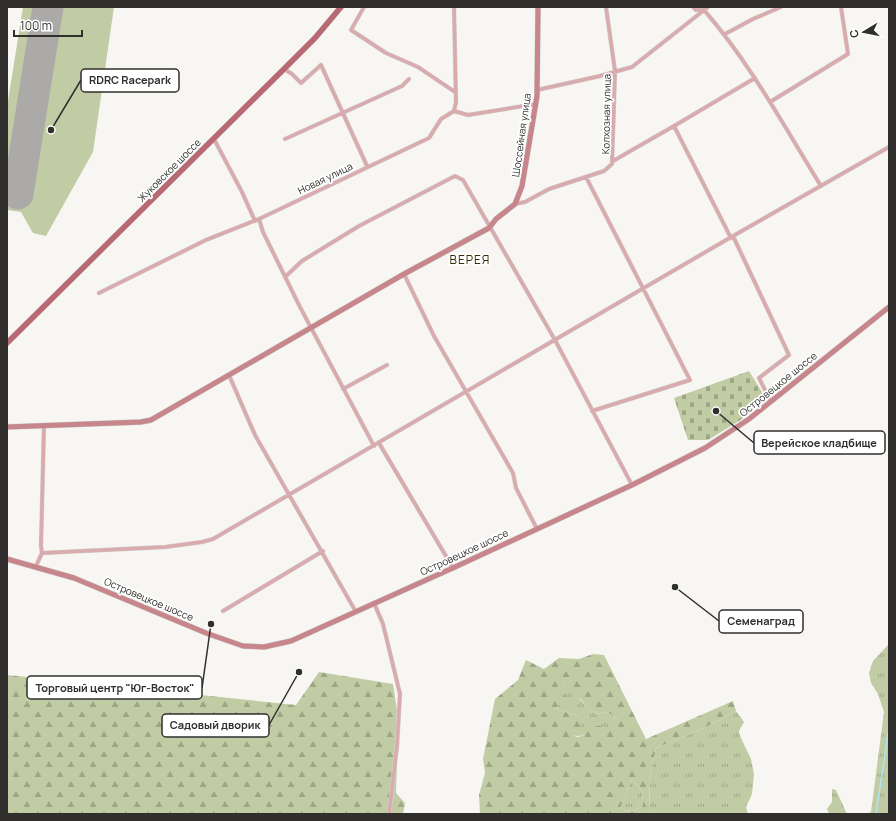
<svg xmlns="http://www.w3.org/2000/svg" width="896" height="821" viewBox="0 0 896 821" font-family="Manrope,sans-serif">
<defs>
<pattern id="grass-tufts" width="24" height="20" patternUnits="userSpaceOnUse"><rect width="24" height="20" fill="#c1cca5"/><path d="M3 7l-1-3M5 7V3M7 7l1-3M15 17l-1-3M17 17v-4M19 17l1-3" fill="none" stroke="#9da687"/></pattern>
<pattern id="forest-firs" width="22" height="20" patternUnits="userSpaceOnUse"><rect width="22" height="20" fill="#c1cca5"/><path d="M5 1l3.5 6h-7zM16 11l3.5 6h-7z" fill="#9da687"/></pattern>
<pattern id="cemetery-stones" width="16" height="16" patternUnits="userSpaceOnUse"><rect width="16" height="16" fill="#c1cca5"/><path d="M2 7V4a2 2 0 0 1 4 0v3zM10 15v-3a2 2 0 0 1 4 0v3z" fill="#9da687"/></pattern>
</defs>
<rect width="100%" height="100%" fill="#f7f6f2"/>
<path fill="url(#grass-tufts)" d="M889 644V814H866L871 812 884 712 878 694 871 683 869 673 873 661Z
M564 685H568L586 706 597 714 607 712 619 720V725L610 729 596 725C589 731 582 739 572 735L573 731 577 730 579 716 556 709 559 705Z
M736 711 744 722 739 731 740 736 751 759 754 774 752 794 746 807 748 814H650L649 780 656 748 704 728Z
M632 779 642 791 643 806 634 810 625 811 621 807C623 797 629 792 629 782Z
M832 789 836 790 847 814H829L827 809 832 802Z"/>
<path fill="url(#forest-firs)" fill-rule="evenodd" d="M593 654 604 655 646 739 733 701 736 711 704 728 656 748 649 780 650 814H480L479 795 485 773 483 759 495 699 518 680 526 660 544 669 559 658 579 659ZM564 685H568L572 695 575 698H580L586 706 597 714 607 712 619 720V725C603 732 599 720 586 728V733C581 737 578 738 573 735V731L577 730 581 726 579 716 556 709 559 705 568 704 563 690ZM632 779 642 791 643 806 634 810 625 811 621 807C623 797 629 792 629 782Z
M319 672 393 684 397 710 395 750 397 765 396 793 405 803 403 814H7V675L296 705Z"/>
<path fill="url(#cemetery-stones)" d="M749 371 767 400 739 421 708 440H688L674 398Z"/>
<path fill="#c1cca5" d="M23 7H114L93 152 46 236 33 233 21 212 7 210V107Z"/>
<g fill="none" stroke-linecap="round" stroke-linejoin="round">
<path stroke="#ace6ee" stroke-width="1.5" d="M876 814 889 727"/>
<path stroke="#acaaa8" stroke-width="31" d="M18 194 48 7"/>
<g stroke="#d3d2cf" stroke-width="4.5">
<path id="street" d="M364 7 351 30 386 53 418 67 455 92
M693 7 696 10H704C750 63 784 126 821 186
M725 34 753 19 781 7
M284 69 292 74 301 83 321 65 367 166
M537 90 600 76 632 67 708 7
M770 102 848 54 841 7
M454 111 468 115 536 104
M674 126 755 78
M214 139 242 192 255 221
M285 139 402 86 409 79
M613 161 674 126 731 238
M586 177 690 380 592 411
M515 204 525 202 549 189 604 171 612 164 615 71 606 7
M259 219 263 232 300 307 374 446
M733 236 789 355 759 378 771 402
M404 274 434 336 513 473 516 488 537 529
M285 277 302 261 359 226 455 176 463 180 555 340 632 485
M99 293 206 240 259 219 429 138 441 119 454 111 456 102 454 7
M229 375 255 435 356 612
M343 389 387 365
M379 443 453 568
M42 553 165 547 202 542 213 539 733 236 889 147
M36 566 42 553 41 546 44 425
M374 603 383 624 400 694 397 746 389 814
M223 611 323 551"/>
</g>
<g stroke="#d3d2cf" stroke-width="6">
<path id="secondary" d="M7 427 141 422 151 420 404 274 489 228 496 219 515 204 522 186 537 96 538 7
M7 559 74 578 206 633 243 646 264 647 291 641 455 567 632 485 705 448 749 419 889 307"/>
</g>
<g stroke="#d3d2cf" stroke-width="6">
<path id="primary" d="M7 343 284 69 315 38 341 7"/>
</g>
<use href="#street" stroke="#d9abae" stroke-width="3.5"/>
<use href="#secondary" stroke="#c7858c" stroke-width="5"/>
<use href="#primary" stroke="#b96973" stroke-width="5.5"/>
</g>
<g text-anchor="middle" stroke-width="3.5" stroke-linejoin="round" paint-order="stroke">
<g font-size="10" fill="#302f2e" stroke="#fff">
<text transform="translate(606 114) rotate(-89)" y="4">Колхозная улица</text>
<text transform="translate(521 135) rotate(-82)" y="4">Шоссейная улица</text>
<text transform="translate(169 170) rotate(-45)" y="4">Жуковское шоссе</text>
<text transform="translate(325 178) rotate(-26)" y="4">Новая улица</text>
<text transform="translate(778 384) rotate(-39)" y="4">Островецкое шоссе</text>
<text transform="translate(464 552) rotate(-25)" y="4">Островецкое шоссе</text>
<text transform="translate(149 599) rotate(23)" y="4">Островецкое шоссе</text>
</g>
<g font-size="12" letter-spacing="1" fill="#332d01" stroke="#fff">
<text x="470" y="264">ВЕРЕЯ</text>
</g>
</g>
<path fill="none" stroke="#302f2e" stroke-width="1.5" d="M51 130L81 80M716 411L754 443M675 587L719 621M211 624L202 688M299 672L269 725"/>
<g fill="#302f2e" stroke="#fff" stroke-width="1.5">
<circle cx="51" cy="130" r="4"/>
<circle cx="716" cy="411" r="4"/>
<circle cx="675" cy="587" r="4"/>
<circle cx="211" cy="624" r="4"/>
<circle cx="299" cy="672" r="4"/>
</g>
<g fill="#fff" stroke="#302f2e" stroke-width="1.5">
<rect x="81" y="69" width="98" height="23" rx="4"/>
<rect x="754" y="431" width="131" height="23" rx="4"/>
<rect x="719" y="610" width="84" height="23" rx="4"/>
<rect x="27" y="676" width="175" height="23" rx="4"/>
<rect x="162" y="714" width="107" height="23" rx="4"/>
</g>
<g font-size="11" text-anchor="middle" font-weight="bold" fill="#302f2e">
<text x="130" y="84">RDRC Racepark</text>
<text x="819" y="447">Верейское кладбище</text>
<text x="761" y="625">Семенаград</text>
<text x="115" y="692">Торговый центр "Юг-Восток"</text>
<text x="215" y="729">Садовый дворик</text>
</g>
<rect width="896" height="821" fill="none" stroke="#302f2e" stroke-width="16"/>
<g transform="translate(864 32) rotate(260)" stroke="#ffffff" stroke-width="3" paint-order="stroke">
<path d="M0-3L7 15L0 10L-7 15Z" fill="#302f2e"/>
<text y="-6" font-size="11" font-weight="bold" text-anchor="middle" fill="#302f2e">С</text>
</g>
<path d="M14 30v6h68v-6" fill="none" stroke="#302f2e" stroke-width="2"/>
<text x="20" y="30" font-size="12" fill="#302f2e" stroke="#ffffff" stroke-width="3" paint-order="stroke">100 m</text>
</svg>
